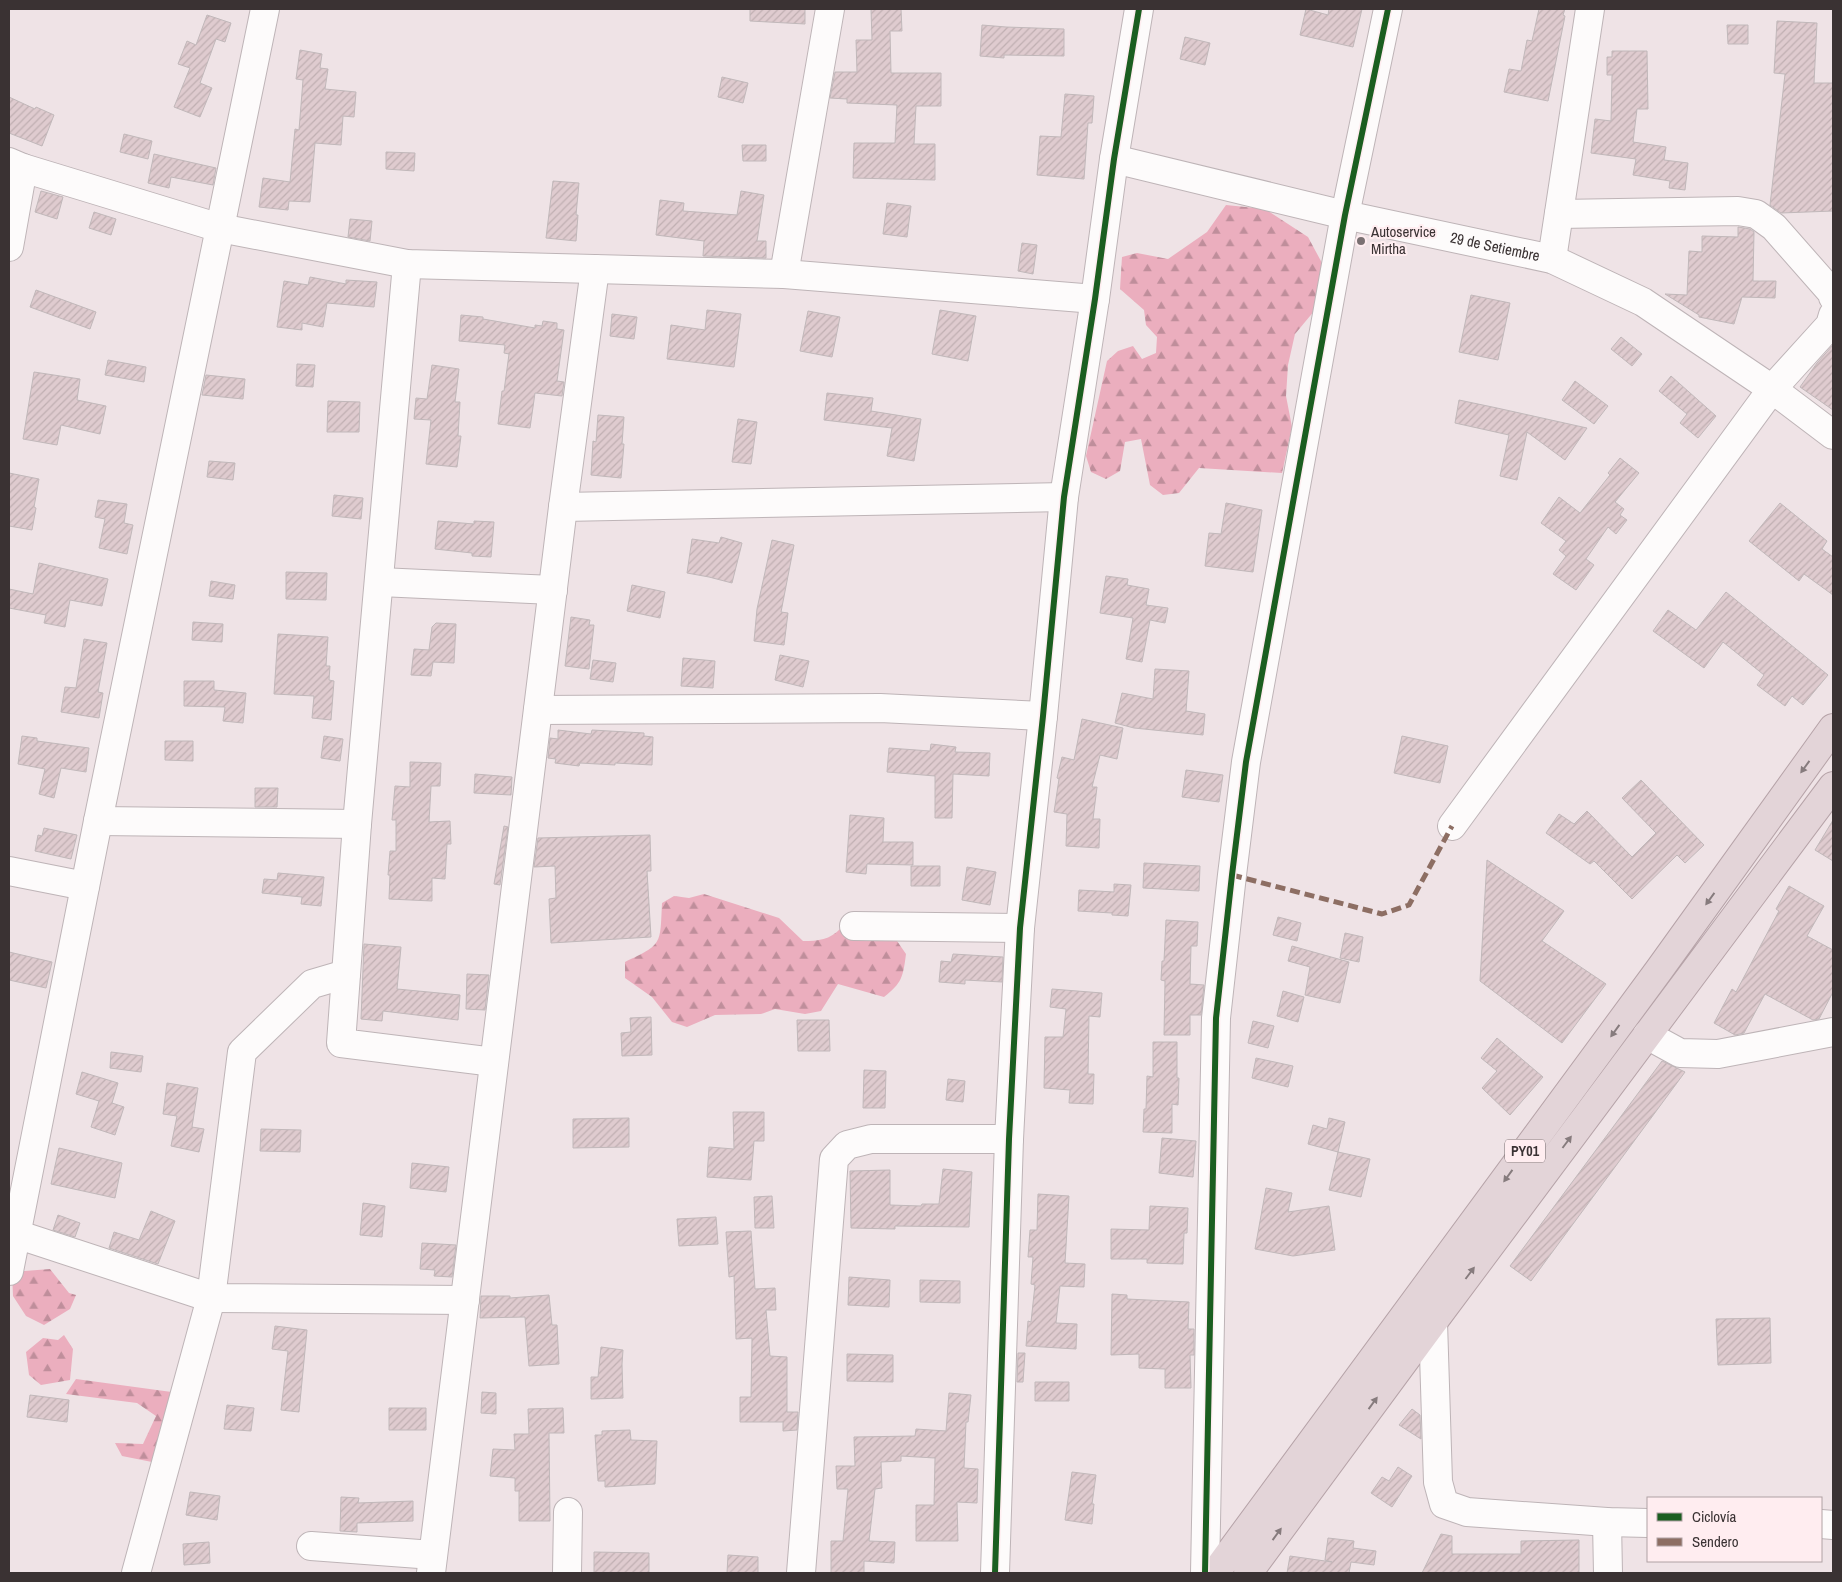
<svg xmlns="http://www.w3.org/2000/svg" width="1842" height="1582" viewBox="0 0 1842 1582" font-family="'Archivo Narrow',sans-serif">
<defs>
<pattern id="forest-firs" width="22" height="20" patternUnits="userSpaceOnUse" patternTransform="scale(1.25)"><rect width="22" height="20" fill="#ebaebe"/><path d="M5 1l3.5 6h-7zM16 11l3.5 6h-7z" fill="#bf8e9b"/></pattern>
<pattern id="building-hatch" width="6" height="6" patternUnits="userSpaceOnUse" patternTransform="scale(1.25)"><rect width="6" height="6" fill="#dfcbcf"/><path d="M-1 1l2-2M0 6l6-6M5 7l2-2" fill="none" stroke="#c0afb2"/></pattern>
</defs>
<rect width="100%" height="100%" fill="#efe3e6"/>
<path fill="url(#forest-firs)" d="M1226 205 1265 209 1308 237 1322 263 1315 310 1295 334 1288 365 1286 396 1292 427 1282 473 1199 468 1179 493 1163 495 1150 485 1141 439 1125 442 1120 471 1106 479 1091 472 1086 456 1107 361 1118 351 1133 346 1142 359 1156 353 1157 337 1146 325 1144 310 1120 289 1122 257 1137 253 1168 259 1207 232Z
M704 894 779 918 803 941C818 941 830 940 841 928L865 939 897 941 906 954C903 977 902 983 884 997L838 984 821 1011 805 1014 775 1009 761 1014 715 1015 687 1027 672 1022 652 997 625 978V962C663 944 660 945 662 903L674 896 689 898Z
M50 1269 69 1293 76 1295 70 1309 44 1325 26 1316 13 1296 12 1272Z
M64 1335 73 1349 70 1380 41 1385 29 1375 26 1352 43 1338 58 1340Z
M76 1379 179 1393 165 1454 152 1462 122 1456 115 1443 143 1444 156 1416 137 1403 66 1394Z"/>
<path fill="url(#building-hatch)" stroke="#c1b8ba" d="M750 9H805V24L750 21Z
M871 9H901L902 31H890L891 73H941V106H916L914 144H935V180L853 178 854 143H895L897 105 847 103V99L830 98 835 72H857L856 40H872Z
M1306 9 1328 15 1329 9H1362L1353 47 1300 35Z
M1539 9H1565L1563 15 1565 16 1548 101 1504 92 1509 69 1521 71 1527 40 1532 41Z
M207 15 231 23 225 42 216 39 200 83 212 88 200 117 174 107 190 68 178 64 187 41 196 45Z
M1777 21 1817 23 1814 83H1833V211L1781 213 1770 205 1785 74 1774 73Z
M982 25 1006 27 1064 29V56L1004 55V58L980 56Z
M1727 25H1748V44H1728Z
M1185 37 1210 43 1205 65 1180 59Z
M300 50 322 54 320 68 328 69 325 89 356 92 354 117 343 116 341 145 315 143 310 202 289 201 288 210 259 207 263 178 290 182 295 129 299 130 303 80 296 79Z
M1612 51H1647L1648 109H1637L1633 142 1666 147 1664 160 1688 163 1685 190 1669 188 1670 181 1633 175 1636 159 1591 153 1595 119 1611 121 1612 75H1607V57H1612Z
M722 77 748 83 743 103 718 97Z
M1065 94 1094 96 1092 123H1088L1084 179 1037 175 1040 136 1061 137Z
M9 97 35 109 36 107 54 115 42 146 9 133Z
M124 134 152 141 148 159 120 152Z
M742 145H766V161H743Z
M386 152 415 153 414 171 386 169Z
M154 154 216 168 213 185 171 177 169 188 148 183Z
M553 181 579 183 576 215H578L576 241 546 238Z
M41 191 63 197 57 219 35 212Z
M741 191 764 195 757 241H766V258L703 256 704 241 656 235 660 200 684 203 683 211 737 215Z
M887 203 911 206 907 237 883 234Z
M94 212 116 219 111 235 89 228Z
M350 219 372 221 370 241 348 237Z
M1738 227 1750 229 1754 232 1753 281H1776L1775 298 1742 297 1734 324 1699 317V315L1665 294 1687 295 1689 251 1702 252V236L1738 237Z
M1022 243 1037 245 1033 274 1018 271Z
M310 277 346 284V280L377 282 374 307 327 303 323 327 302 323V330L277 327 284 281 308 285Z
M36 290 96 312 90 329 30 307Z
M1471 295 1510 303 1498 360 1459 352Z
M707 310 741 314 734 367 667 359 671 325 705 330Z
M940 310 976 316 968 361 932 354Z
M808 311 840 317 832 357 800 351Z
M612 314 637 317 634 339 610 336Z
M461 315 483 317V319L535 328V325L542 326 543 321 557 323V329L564 330 557 381 564 382 562 396 535 393 530 428 498 424 502 391H504L509 354 504 353 505 345 459 341Z
M1621 337 1642 354 1632 366 1611 349Z
M1833 345V410L1800 387 1817 363Z
M108 360 146 367 144 382 105 375Z
M297 364 315 365 313 387 296 386Z
M432 365 459 369 455 402H460L458 436H461L457 467 426 464 431 420 414 419 416 398 427 399Z
M34 372 80 379 77 400 106 406 100 434 61 425 57 445 23 439Z
M206 375 245 379 243 399 202 395Z
M1671 376 1716 416 1698 438 1680 423 1687 414 1659 391Z
M1575 381 1608 406 1594 424 1562 400Z
M827 393 873 398 871 411 921 419 914 461 887 456 892 428 824 420Z
M1459 400 1497 408 1587 428 1565 460 1527 432 1517 480 1500 476 1509 435 1455 423Z
M328 401 360 402 359 432H327Z
M598 415 624 417 622 444H624L621 478 591 475 593 441 596 442Z
M738 419 757 422 751 464 732 462Z
M1620 458 1639 473 1615 502 1624 509 1620 515 1627 520 1616 534 1608 527 1586 559 1594 565 1576 590 1553 574 1566 556 1559 550 1566 541 1541 523 1559 497 1580 513 1610 475 1608 473Z
M209 461 235 463 233 480 207 477Z
M9 473 39 479 34 507 36 508 32 530 9 526Z
M334 495 363 498 361 519 332 516Z
M98 500 127 504 124 523 133 525 127 554 99 548 105 519 95 517Z
M1226 503 1262 510 1253 572 1205 566 1209 533 1221 534Z
M1780 503 1827 541 1822 549 1833 557V595L1804 574 1799 581 1749 541Z
M438 521 474 524V521L494 522 491 557 472 556V553L435 549Z
M721 537 742 543 732 583 709 577 687 573 692 539 719 543Z
M772 540 794 545 781 612 788 613 784 645 754 641 757 609Z
M39 563 108 579 102 606 70 600 65 627 44 623 46 615 9 608V589L33 594Z
M286 572 327 573 326 600 286 599Z
M1106 576 1128 579 1127 585 1149 589 1146 605 1168 608 1165 623 1150 620 1142 662 1126 659 1133 618 1100 613Z
M211 581 235 585 233 599 209 596Z
M632 585 665 592 660 618 627 611Z
M1726 592 1828 675 1803 705 1792 696 1785 706 1757 685 1764 675 1723 642 1704 668 1653 631 1668 610 1696 630Z
M571 617 590 620 589 625H594L589 669 565 666Z
M193 622 223 624 222 642 192 640Z
M436 623 456 624 454 663 433 662 431 676 411 675 414 649 429 650 432 627Z
M278 634 328 637 326 666H330L329 680 334 681 331 720 312 718 314 696 274 694Z
M84 639 107 643 98 692 103 693 99 718 61 712 65 687 76 688Z
M780 655 809 661 803 687 775 680Z
M683 658 715 661 713 688 681 686Z
M593 660 616 663 613 682 590 679Z
M1155 669 1189 671 1186 711 1205 714 1203 735 1134 728 1115 723 1122 693 1153 699Z
M184 681H214V690L246 693 243 723 223 721 225 707 184 706Z
M1082 719 1123 728 1117 759 1100 755 1092 787H1097L1093 819H1100L1099 848 1066 846 1067 814 1054 812 1059 779 1057 778 1062 757 1074 760Z
M558 730 591 734 592 730 644 733V736L653 737 652 765 615 763V765L580 763 579 766 555 763 556 759 548 758 550 738 558 739Z
M22 736 37 738V741L89 748 86 772 61 768 54 798 39 794 45 769 18 764Z
M324 736 343 739 340 761 321 758Z
M1402 736 1448 746 1440 783 1394 773Z
M165 741H193V761L165 760Z
M931 744 956 747 955 752 990 753 989 776 953 774 952 818H935V776L887 772 889 748 930 751Z
M410 762 441 763 440 786H431L429 822 450 821 451 844H447L445 879 432 878V901L389 899 390 875H388L390 851H396V820H392L395 786 410 787Z
M1186 770 1223 775 1219 802 1182 797Z
M475 774 512 777 511 795 474 793Z
M1641 780 1704 845 1685 863 1677 855 1632 899 1594 861 1590 864 1546 833 1559 814 1574 824 1587 811 1632 857 1656 833 1622 798Z
M255 788H278L277 807H255Z
M850 815 884 818 883 842H913V865L867 864 866 874 846 872Z
M1833 820V861L1815 850Z
M504 826 508 827 500 885 494 884Z
M44 828 77 835 71 859 35 851 38 835 42 836Z
M650 835 651 871H647L651 937 551 943 549 899 556 898 555 866 534 867 538 838Z
M1487 860 1564 911 1542 941 1606 984 1562 1043 1480 981Z
M1144 863 1200 866 1199 891 1143 888Z
M911 866H940V886H911Z
M967 867 996 872 990 905 962 900Z
M278 873 324 877 321 906 301 904 302 897 262 893 264 879 277 880Z
M1114 884 1131 885 1128 916 1112 915V913L1078 911 1079 890 1114 892Z
M1789 886 1824 906 1807 936 1833 950V992L1819 1019 1813 1020 1765 994 1744 1033 1735 1035 1714 1023 1732 989 1736 992 1779 911 1776 909Z
M1278 917 1301 923 1297 941 1273 935Z
M1166 920 1198 922 1197 946H1191L1190 984 1204 985 1201 1015H1190V1035H1164L1165 981 1161 980 1162 961H1164Z
M1345 933 1363 937 1359 962 1340 958Z
M364 944 401 947 397 989 460 995 458 1020 383 1011 382 1021 361 1019Z
M1292 946 1349 962 1340 1003 1305 995 1310 967 1288 961Z
M9 952 52 962 46 988 9 980Z
M953 954 1003 957 1002 982 965 980V984L939 982 941 961 951 962Z
M467 974 489 975 485 1010 466 1009Z
M1052 989 1102 993 1100 1017 1089 1016 1088 1074H1094L1093 1104 1069 1103 1070 1090 1044 1088 1045 1037H1063L1066 1009 1050 1007Z
M1283 991 1304 997 1298 1022 1277 1016Z
M651 1017 652 1055 622 1056 621 1033 631 1032 630 1018Z
M797 1020H829L830 1051H798Z
M1253 1021 1274 1026 1268 1048 1248 1043Z
M1497 1038 1543 1077 1510 1115 1482 1088 1497 1071 1481 1058Z
M1153 1042H1177V1078H1179L1178 1105 1172 1104V1133L1143 1132 1144 1109H1146L1147 1076 1153 1077Z
M111 1052 143 1056 141 1072 110 1068Z
M1256 1058 1293 1066 1288 1087 1252 1078Z
M1662 1061 1685 1072 1531 1281 1510 1266Z
M864 1070 886 1071 885 1108H863Z
M82 1072 118 1083 112 1103 124 1107 115 1135 91 1127 99 1101 76 1094Z
M948 1079 965 1081 963 1102 946 1100Z
M167 1083 198 1088 192 1127 204 1129 199 1152 171 1146 177 1116 163 1114Z
M733 1112H764V1141H754L751 1180 707 1177 709 1147 734 1149Z
M629 1118V1147L573 1148V1119Z
M1329 1118 1345 1122 1338 1152 1370 1159 1361 1197 1329 1190 1338 1152 1308 1144 1313 1125 1327 1129Z
M261 1129 301 1130 300 1152 260 1151Z
M1162 1138 1196 1141 1193 1177 1159 1173Z
M59 1148 122 1163 115 1198 51 1184Z
M412 1163 449 1167 446 1192 410 1188Z
M943 1169 972 1172 969 1227 895 1226V1229L851 1228 850 1171 890 1170V1205L921 1206 922 1204H939Z
M1266 1188 1292 1193 1288 1212 1329 1206 1335 1250 1293 1256 1255 1249Z
M1038 1194 1069 1196 1065 1263 1085 1264 1084 1287 1060 1286 1056 1323 1077 1324 1076 1349 1026 1346 1028 1321 1031 1322 1035 1285 1031 1284 1033 1257H1028L1030 1230H1037Z
M772 1196 774 1228H755L754 1197Z
M363 1203 385 1206 382 1237 360 1235Z
M1150 1206 1188 1208 1187 1233H1184L1183 1264 1147 1263V1259H1111V1229L1149 1230Z
M151 1211 175 1221 158 1264 109 1248 114 1232 139 1240Z
M58 1215 80 1223 75 1237 53 1230Z
M716 1217 718 1244 679 1246 677 1219Z
M751 1231 755 1289 775 1288 776 1310H766L770 1356 787 1357V1412H798L797 1430 783 1431V1422H740V1397H751L752 1338 736 1339 734 1276 729 1277 726 1232Z
M422 1243 456 1245 452 1277 434 1276 435 1270 420 1269Z
M849 1277 890 1280 889 1307 848 1305Z
M920 1280 960 1281V1303L920 1302Z
M1112 1294 1127 1295V1299L1189 1302 1188 1329H1194V1355H1190L1191 1388H1165V1369L1139 1368V1354L1111 1355Z
M549 1295 552 1325H557L559 1364 529 1366 525 1317 480 1318 481 1296H510V1298Z
M1770 1318 1771 1363 1718 1365 1716 1319Z
M275 1326 307 1330 299 1412 281 1410 288 1351 272 1349Z
M601 1347 623 1350 622 1364 623 1398 591 1399V1377H598Z
M1018 1353H1025L1023 1382H1017Z
M847 1354 893 1355V1382L847 1381Z
M1035 1382H1069V1401H1035Z
M482 1392 496 1393V1414L481 1413Z
M949 1393 971 1395 968 1422H966L964 1468 978 1469 977 1503 957 1502 958 1541H916V1505H934L935 1458 901 1456V1461L881 1462 882 1488 875 1489 869 1541 895 1542 894 1563 864 1561V1573H831V1541H843L848 1489H837L836 1466H855L854 1437 915 1436 916 1429 946 1431Z
M30 1395 69 1400 67 1422 27 1417Z
M227 1405 254 1408 251 1431 224 1429Z
M389 1408H426V1430H389Z
M563 1408 564 1433H549L550 1521H519V1491H515V1478L490 1476 493 1449 515 1450 514 1434H529L528 1409Z
M1412 1409 1420 1415 1421 1439 1399 1425Z
M630 1430 631 1440 657 1441 655 1484 605 1487V1481H598L595 1435H602V1431Z
M1398 1467 1412 1476 1392 1507 1371 1493 1382 1477 1389 1481Z
M1072 1472 1096 1475 1092 1504H1094L1092 1524 1065 1520Z
M190 1492 220 1496 217 1520 186 1515Z
M341 1497 359 1498 358 1503 413 1501V1521L357 1523V1532L340 1531Z
M1441 1534 1452 1536V1554H1521V1541L1579 1540V1573H1422Z
M1328 1538 1354 1541 1353 1548 1376 1551 1374 1565 1351 1562 1349 1573H1287L1290 1556 1332 1562 1325 1560Z
M209 1542 210 1563 184 1565 183 1544Z
M594 1552 649 1553V1573H594Z
M728 1555 758 1557V1573H727Z"/>
<g fill="none" stroke-linecap="round" stroke-linejoin="round">
<g stroke="#beb4b7" stroke-width="30">
<g id="minor">
<path id="s1" d="M1114 159 1345 215 1552 259 1643 302 1772 389 1833 435"/>
<path d="M9 162 23 168 220 228 407 264 784 274 1095 299"/>
<path d="M1559 214 1738 211 1756 214 1774 227 1833 294V297"/>
<path d="M9 247 23 168"/>
<path d="M1552 259 1590 9"/>
<path d="M407 264 357 824 341 1043 494 1062"/>
<path d="M784 274 830 9"/>
<path d="M563 507 1064 497"/>
<path d="M380 582 553 590"/>
<path d="M538 710 880 708 1043 716"/>
<path d="M98 821 357 824"/>
<path d="M1452 826 1772 389 1830 325 1833 315"/>
<path d="M9 871 85 886"/>
<path d="M854 926 1020 928"/>
<path d="M1647 1035 1680 1053 1718 1054 1833 1032"/>
<path d="M16 1234 211 1298 465 1300"/>
<path d="M9 1271 98 821 265 9"/>
<path d="M1433 1322 1438 1482 1444 1504 1467 1512 1607 1522 1648 1523"/>
<path d="M1607 1522 1608 1573"/>
<path d="M1821 1524 1833 1525"/>
<path d="M311 1546 433 1555"/>
<path d="M136 1573 211 1298 242 1052 312 984 346 974"/>
<path d="M431 1573 563 507 595 269"/>
<path d="M567 1573 568 1512"/>
<path d="M801 1573 834 1159 847 1145 871 1139H1009"/>
<path d="M995 1573 1009 1139 1020 928 1043 716 1064 497 1095 299 1114 159 1139 9"/>
<path d="M1205 1573 1216 1018 1232 875 1246 762 1345 215 1388 9"/>
</g>
</g>
<g stroke="#b6a3a8" stroke-width="30">
<path id="highway" d="M1215 1573 1659 970 1833 728
M1248 1573 1433 1322 1833 786"/>
</g>
<use href="#minor" stroke="#fdfbfb" stroke-width="28"/>
<use href="#highway" stroke="#e3d4d8" stroke-width="28"/>
<path stroke="#8d6e63" stroke-width="5" stroke-dasharray="10 5" stroke-linecap="butt" d="M1232 875 1382 914 1409 905 1452 826"/>
<g stroke="#ffedf0" stroke-width="9">
<path id="cycleway" d="M995 1573 1009 1139 1020 928 1043 716 1064 497 1095 299 1114 159 1139 9
M1205 1573 1216 1018 1232 875 1246 762 1345 215 1388 9"/>
</g>
<use href="#cycleway" stroke="#1b5e20" stroke-width="6"/>
</g>
<defs><path id="oneway-solid" d="M-6-.8H1V-3.2L6.5 0L1 3.2V.8H-6Z" transform="scale(1.25)"/></defs>
<g fill="#867b7d">
<use href="#oneway-solid" transform="translate(1805 767) rotate(126)"/>
<use href="#oneway-solid" transform="translate(1710 899) rotate(126)"/>
<use href="#oneway-solid" transform="translate(1615 1031) rotate(126)"/>
<use href="#oneway-solid" transform="translate(1567 1142) rotate(-53)"/>
<use href="#oneway-solid" transform="translate(1508 1176) rotate(126)"/>
<use href="#oneway-solid" transform="translate(1470 1273) rotate(-53)"/>
<use href="#oneway-solid" transform="translate(1373 1403) rotate(-54)"/>
<use href="#oneway-solid" transform="translate(1277 1534) rotate(-54)"/>
</g>
<circle fill="#797072" stroke="#ffedf0" stroke-width="2" cx="1361" cy="241" r="5"/>
<g text-anchor="middle" stroke-width="4" stroke-linejoin="round" paint-order="stroke">
<rect fill="#ffedf0" stroke="#756a6c" stroke-width="1" x="1505" y="1139.5" width="40" height="23" rx="4"/>
<g font-size="14" font-weight="bold" fill="#3a3233">
<text x="1525" y="1156">PY01</text>
</g>
<g font-size="15" fill="#3a3233" stroke="#ffedf0" text-anchor="start">
<text x="1371" y="237">Autoservice<tspan x="1371" dy="17">Mirtha</tspan></text>
</g>
<g font-size="15" fill="#3a3233" stroke="#ffedf0">
<text dy="5" stroke="none"><textPath href="#s1" startOffset="391">29 de Setiembre</textPath></text>
</g>
</g>
<rect width="1842" height="1582" fill="none" stroke="#3a3233" stroke-width="20"/>
<rect x="1647" y="1497" width="175" height="65" fill="#ffedf0" stroke="#b0a2a4"/>
<rect x="1657" y="1513" width="25" height="8" fill="#1b5e20" stroke="#b0a2a4"/>
<text x="1692" y="1522" font-size="15" fill="#3a3233">Ciclovía</text>
<rect x="1657" y="1538" width="25" height="8" fill="#8d6e63" stroke="#b0a2a4"/>
<text x="1692" y="1547" font-size="15" fill="#3a3233">Sendero</text>
</svg>
